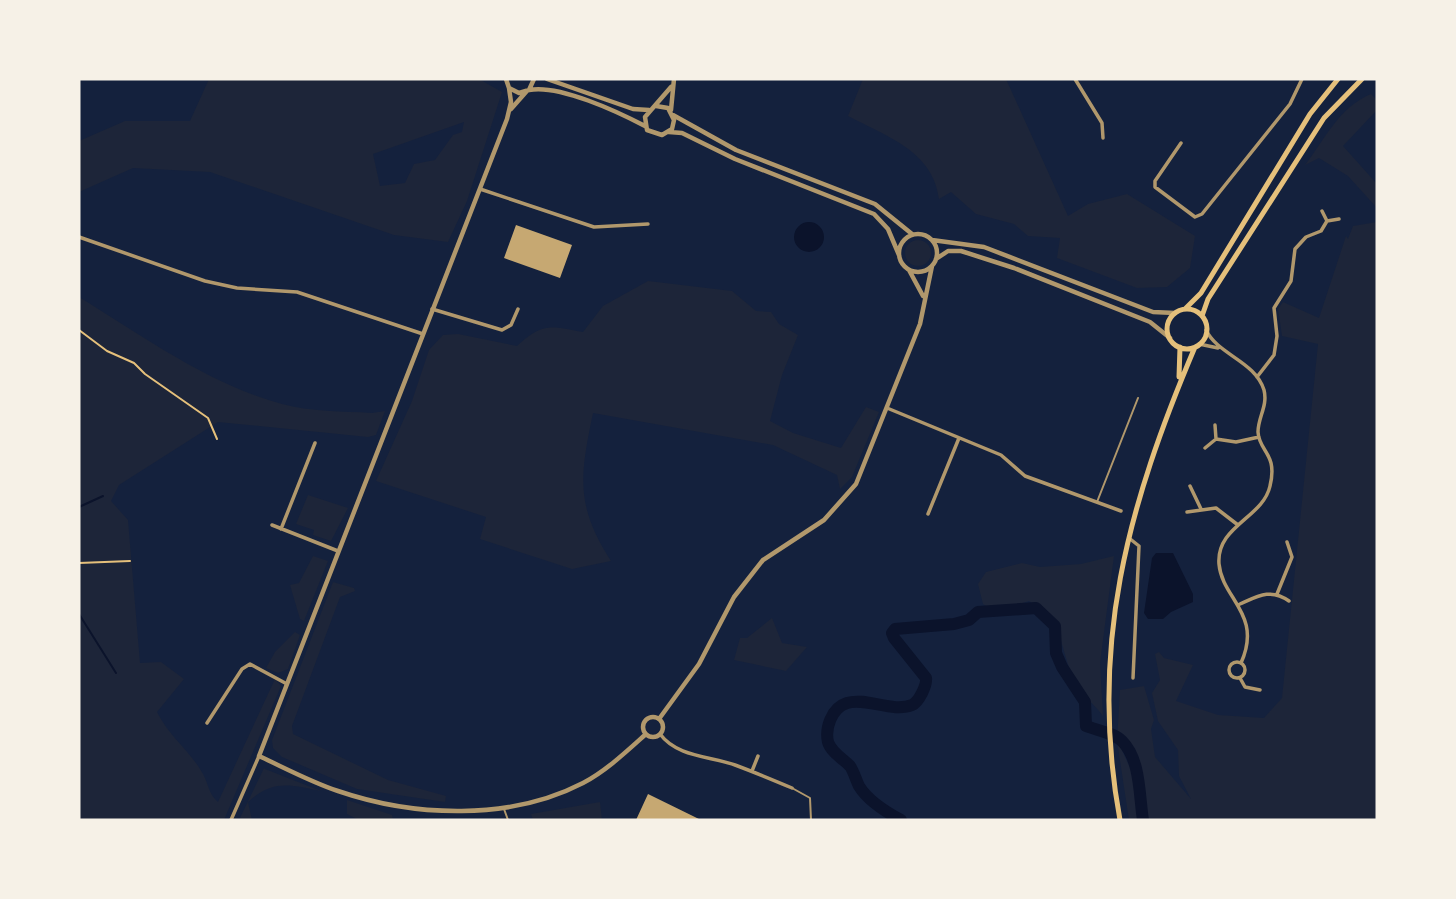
<svg xmlns="http://www.w3.org/2000/svg" width="1456" height="899" viewBox="0 0 1456 899" font-family="Merriweather,serif">
<rect width="100%" height="100%" fill="#14213d"/>
<path fill="#1d2539" fill-rule="evenodd" d="M209 79H479L502 92 467 201 448 242 394 235 210 172 133 168 79 192V141L125 121H190ZM464 122 462 132 453 135 435 160 414 164 405 183 380 186 373 154Z
M863 79H1006L1068 216 1088 204 1127 194 1195 236 1190 268 1167 287 1137 288 1057 258 1060 238 1028 236 1014 224 976 214 951 192 939 199C933 151 886 136 848 116Z
M1371 94 1377 100 1376 111 1343 146 1377 184V208L1348 176 1319 158 1305 165C1326 138 1338 108 1371 94Z
M1377 222V820H1143L1137 768 1120 746 1137 783 1139 820H1129L1117 741 1120 690 1144 686 1154 720 1151 729 1155 757 1191 799 1179 776 1178 750 1158 721 1152 693 1160 680 1155 654 1159 652 1164 658 1193 665 1176 701 1218 715 1264 718 1282 698 1318 344 1282 336 1278 309 1283 302 1319 318 1346 236 1348 239 1353 226Z
M905 253a13 13 0 1 1 26 0a13 13 0 1 1-26 0Z
M648 281 732 291 756 311 771 312 779 324 798 335 782 375 770 421 793 433 841 448 866 407 879 412 852 477 840 489 837 475 773 445 593 413C580 476 575 505 611 561L572 569 480 539 486 517 376 481 412 401 429 350 443 335 458 334 517 346C543 322 550 326 583 332L603 306Z
M79 297C143 336 208 384 282 404 310 412 343 411 372 413L385 411 376 435 368 437 218 422 119 485 111 501 128 520 140 663 161 662 184 679 157 712C170 738 189 749 203 774 209 785 208 793 218 802L275 679 281 686 224 820H79Z
M308 495 348 508 331 541 313 535 314 530 296 524Z
M313 556 328 561 304 621 300 619 290 585 299 583Z
M1114 556 1100 663 1103 716C1095 705 1081 694 1075 681 1059 650 1065 620 1029 601L995 612 983 604 978 584 986 572 1022 563 1040 567 1081 564Z
M333 582 354 588 355 591 340 597 292 726 293 734 388 780 446 796 445 802 357 789 282 757 273 748 272 740Z
M772 618 782 643 807 647 786 671 734 660 740 638H747Z
M295 632 300 635 288 669 278 673 266 668 275 652Z
M264 768 265 769 321 791C291 785 273 779 248 802L252 820H239Z
M347 800 392 815 393 820H359L347 814Z
M600 802 602 820H533L531 814Z"/>
<path fill="#0b132b" d="M794 237a15 15 0 1 1 30 0a15 15 0 1 1-30 0Z
M1156 553H1173L1193 594V602L1171 612 1163 619H1148L1144 613 1152 558Z"/>
<g fill="none" stroke-linecap="round" stroke-linejoin="round">
<path stroke="#0b132b" stroke-width="2" d="M79 507 103 496
M79 614 116 673"/>
<path stroke="#0b132b" stroke-width="12" d="M901 820C886 812 868 801 859 786 856 780 854 772 850 766 843 759 831 752 828 742 825 729 831 708 847 703 866 697 893 713 912 705 919 702 927 685 926 678L894 638 892 633 895 629 954 624 969 620 978 612 1036 608 1055 626 1056 653 1062 667 1085 702 1086 726C1096 730 1114 733 1122 741 1141 760 1139 796 1143 820"/>
</g>
<path fill="#c6a872" d="M516 225 572 245 560 278 504 258Z
M648 794 701 820H636Z"/>
<g fill="none" stroke-linecap="round" stroke-linejoin="round">
<path stroke="#e5c07b" stroke-width="2" d="M79 330 107 351 134 363 145 374 208 418 217 439
M79 563 130 561"/>
<path stroke="#b1986c" stroke-width="2" d="M1097 502 1138 398
M792 788 810 798 811 820
M504 809 508 820"/>
<path stroke="#b1986c" stroke-width="3.5" d="M1075 79 1102 123 1103 138
M1181 143 1155 181V187L1195 217 1202 214 1290 104 1302 79
M480 189 594 227 648 224
M1327 221 1339 219
M79 237 205 281 237 288 297 292 423 334
M432 309 502 330 511 325 518 309
M1206 330C1218 355 1255 361 1264 390 1268 406 1258 417 1258 432 1259 452 1278 453 1270 486 1263 518 1216 526 1219 564 1222 599 1263 614 1241 663
M1199 344 1218 348
M1257 377 1274 355 1277 336 1274 308 1291 281 1295 249 1306 237 1321 231 1327 221 1322 211
M887 408 1001 455 1025 476 1121 511
M1216 439 1236 442 1259 437
M1205 448 1216 439 1215 425
M1190 486 1201 509
M1187 512 1216 508 1238 525
M928 514 959 438
M272 525 338 551
M281 529 315 443
M1129 538 1139 546 1133 678
M1277 594 1292 557 1287 542
M1240 604C1258 596 1271 588 1289 601
M1229 670a8 8 0 1 1 16 0a8 8 0 1 1-16 0Z
M1240 678 1245 687 1260 690
M207 723 242 669 250 664 287 684
M660 734C677 757 710 756 735 765 754 772 773 780 792 788
M752 771 758 756
M231 820 259 756"/>
<path stroke="#b1986c" stroke-width="4.5" d="M506 79 509 88 519 93 529 90 534 79
M547 79 633 109 649 110
M509 88 511 102 507 119 259 756C285 768 311 782 338 791 414 817 510 821 583 783 606 771 627 751 646 734
M529 90C559 84 618 112 645 126
M656 106 668 108 674 120 672 129 662 135 647 130 645 117 671 87
M511 109 526 92
M671 110 674 79
M673 115 736 150 875 204 912 234
M669 132 682 133 735 159 874 214 888 229 899 255
M899 253a19 19 0 1 1 38 0a19 19 0 1 1-38 0Z
M932 240 984 247 1153 312 1175 313
M936 259 948 251H961L1014 268 1150 322 1170 338
M909 270 923 296
M643 727a10 10 0 1 1 20 0a10 10 0 1 1-20 0Z
M659 719 699 664 734 597 763 560 824 520 856 484 920 324 932 266"/>
<path stroke="#e5c07b" stroke-width="5" d="M1185 309 1201 293 1310 114 1338 79
M1167 329a20 20 0 1 1 40 0a20 20 0 1 1-40 0Z
M1202 316 1208 299 1324 118 1362 79
M1179 377 1180 347
M1120 820C1088 647 1128 505 1195 347"/>
</g>
<rect width="1456" height="899" fill="none" stroke="#f6f1e7" stroke-width="161"/>
</svg>
